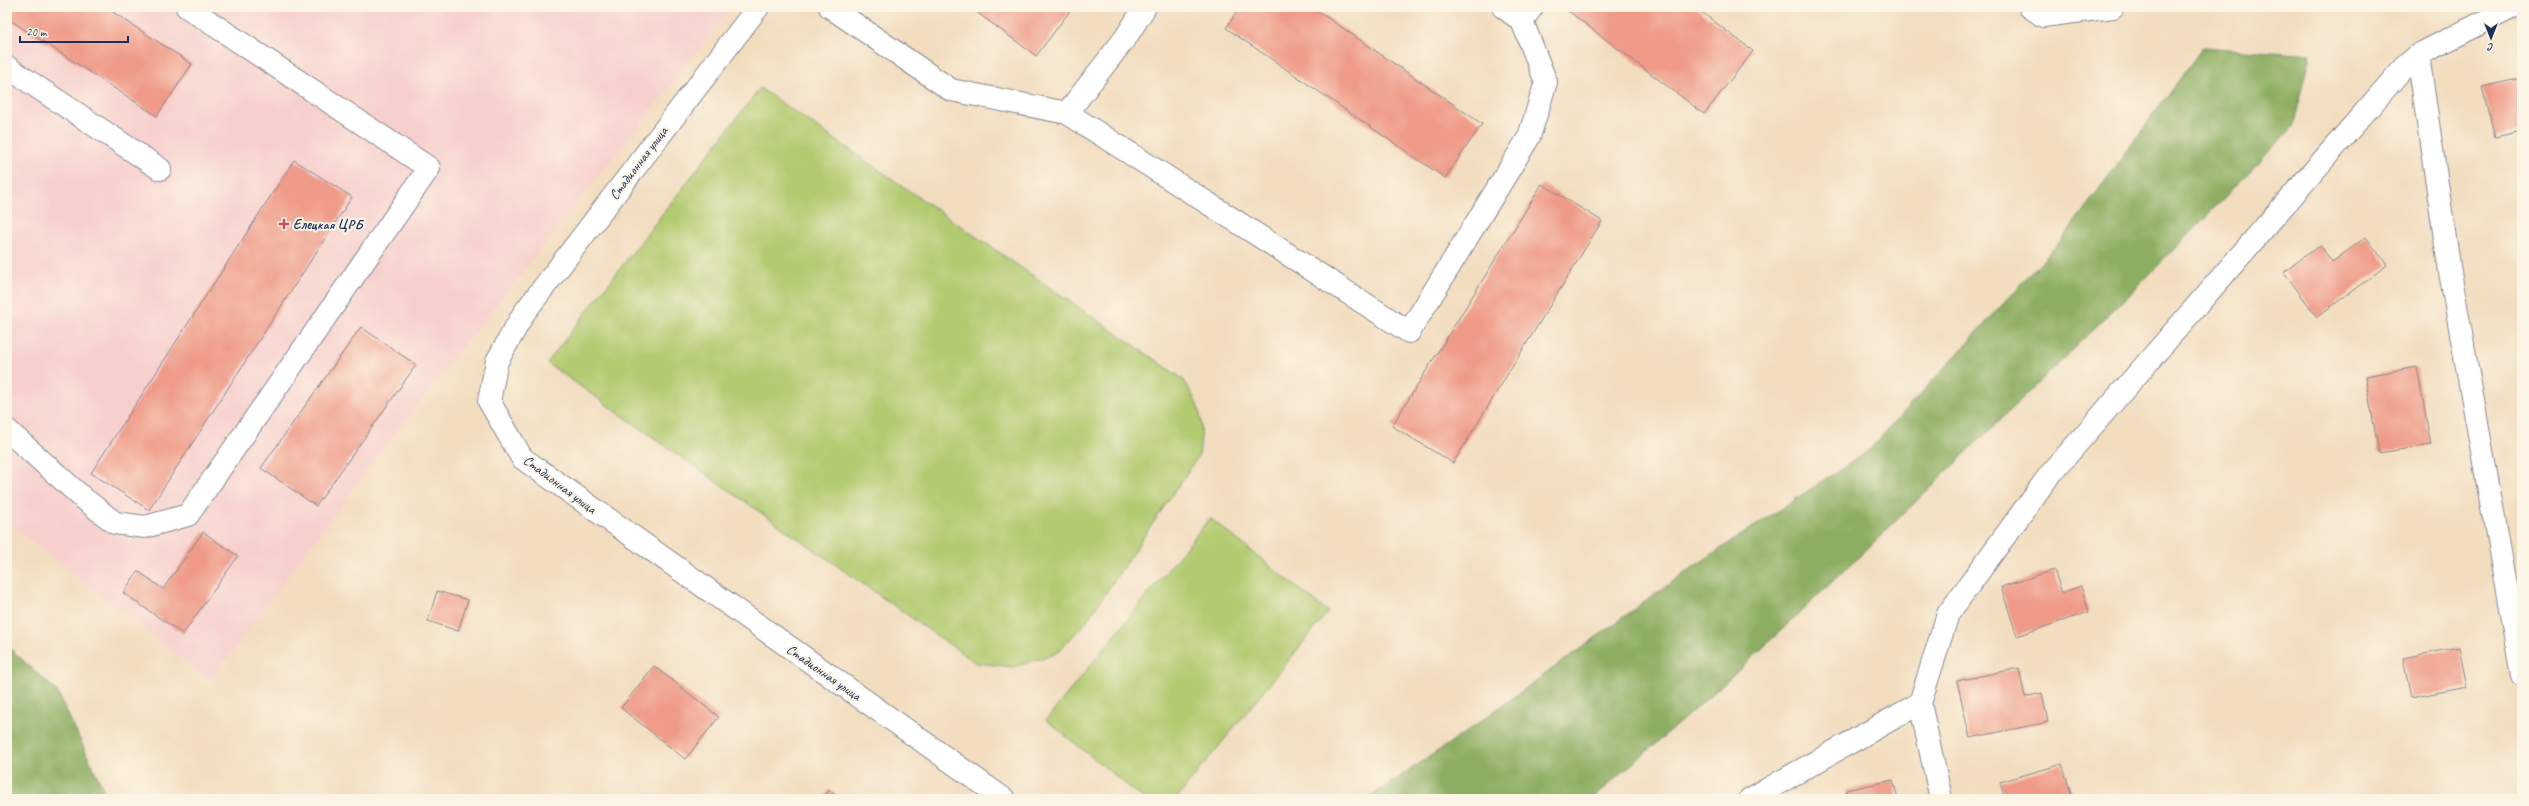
<svg xmlns="http://www.w3.org/2000/svg" width="2529" height="806" viewBox="0 0 2529 806" font-family="Caveat,sans-serif">
<rect width="100%" height="100%" fill="#fcf5e5"/>
<filter id="ink" filterUnits="userSpaceOnUse"><feTurbulence type="fractalNoise" baseFrequency=".025" numOctaves="2"/><feDisplacementMap in="SourceGraphic" scale="8" xChannelSelector="R" yChannelSelector="G"/><feConvolveMatrix kernelMatrix="1 2 1 2 8 2 1 2 1" color-interpolation-filters="sRGB"/></filter>
<filter id="wash" filterUnits="userSpaceOnUse"><feTurbulence type="fractalNoise" baseFrequency=".012" numOctaves="4" result="noise"/><feDisplacementMap in="SourceGraphic" scale="16" xChannelSelector="R" yChannelSelector="G"/><feGaussianBlur stdDeviation="0.9" result="paint"/><feColorMatrix in="noise" values="0 0 0 0 0 0 0 0 0 0 0 0 0 0 0 0 0 1.4 0 .05"/><feComposite in="paint" operator="in"/></filter>
<g filter="url(#wash)">
<rect width="100%" height="100%" fill="#f2ddbf"/>
<path fill="#f7d0cd" d="M7 7H732L389 441 210 681 7 522Z"/>
<path fill="#b2ca70" stroke="#667c67" d="M760 88 1183 379C1202 409 1204 419 1199 455L1086 622 1057 653 1014 667 976 663 547 363Z
M1210 518 1328 612 1176 799H1144L1046 720Z"/>
<path fill="#8dae62" stroke="#546e60" d="M2203 47 2311 55 2293 127 2146 278 1866 550 1734 675 1592 799H1367L1463 734 1687 571 1868 451 2061 241Z
M7 646 57 691 108 799H7Z"/>
<g id="blocks">
<path fill="#ef9b88" d="M7 7H105L192 64 157 116 7 18Z
M982 7H1073L1036 56 978 13Z
M1240 7H1312L1482 124 1445 178 1226 28Z
M1563 7H1695L1753 51 1704 114Z
M2522 78V131L2495 137 2482 87Z
M294 160 352 197 149 510 91 473Z
M1542 184 1602 221 1453 463 1392 426Z
M2366 237 2387 265 2317 317 2284 272 2320 245 2332 262Z
M361 327 416 365 316 506 261 468Z
M2417 367 2431 445 2379 453 2365 376Z
M203 532 238 556 183 634 123 593 138 571 163 589Z
M2054 570 2062 593 2081 586 2089 612 2017 636 2001 587Z
M437 591 468 600 458 631 428 621Z
M2459 647 2467 687 2411 698 2403 658Z
M654 666 719 717 685 759 621 708Z
M2019 668 2025 697 2042 693 2048 722 1970 738 1957 681Z
M2062 764 2073 799H2005L2000 782Z
M1893 780 1898 799H1848L1846 790Z
M829 790 841 799H823Z"/>
</g>
</g>
<g filter="url(#ink)">
<use href="#blocks" fill-opacity="0" stroke="#86868e" stroke-width="1"/>
<g fill="none" stroke-linecap="round" stroke-linejoin="round">
<g stroke="#86868e" stroke-width="24">
<path id="minor" d="M758 7 524 313 497 361 489 401 522 458 1004 799
M830 7 951 90 1067 113 1409 332 1529 137 1546 82 1522 21 1532 7
M1503 7 1522 21
M2030 7 2043 16 2113 7
M2418 55 2450 272 2522 675
M7 67 160 169
M1067 113 1126 37 1145 7
M7 430 83 498 115 523 145 527 188 515 429 168 187 7
M1750 799 1920 703
M1941 799 1920 703 1948 614 2048 477 2404 67 2418 55 2513 7"/>
</g>
<use href="#minor" stroke="#fff" stroke-width="22"/>
</g>
</g>
<path fill="#d1495b" stroke="#fcf5e5" stroke-width="1.5" d="M282 218h4v4h4v4h-4v4h-4v-4h-4v-4h4z"/>
<g text-anchor="middle" stroke-width="4" stroke-linejoin="round" paint-order="stroke">
<g font-size="14" fill="#1b2f5e" stroke="#fcf5e5">
<text transform="translate(638 163) rotate(-53)" y="5">Стадионная улица</text>
<text transform="translate(560 484) rotate(37)" y="5">Стадионная улица</text>
<text transform="translate(824 672) rotate(35)" y="5">Стадионная улица</text>
</g>
<g font-size="14" font-weight="bold" fill="#1b2f5e" stroke="#fcf5e5" text-anchor="start">
<text x="293" y="229">Елецкая ЦРБ</text>
</g>
</g>
<rect width="2529" height="806" fill="none" stroke="#fcf5e5" stroke-width="24"/>
<g transform="translate(2491 38) rotate(180)" stroke="#fcf5e5" stroke-width="3" paint-order="stroke">
<path d="M0-3L7 15L0 10L-7 15Z" fill="#1b2f5e"/>
<text y="-6" font-size="11" font-weight="bold" text-anchor="middle" fill="#1b2f5e">С</text>
</g>
<path d="M20 36v6h108v-6" fill="none" stroke="#1b2f5e" stroke-width="2"/>
<text x="26" y="36" font-size="12" fill="#1b2f5e" stroke="#fcf5e5" stroke-width="3" paint-order="stroke">20 m</text>
</svg>
